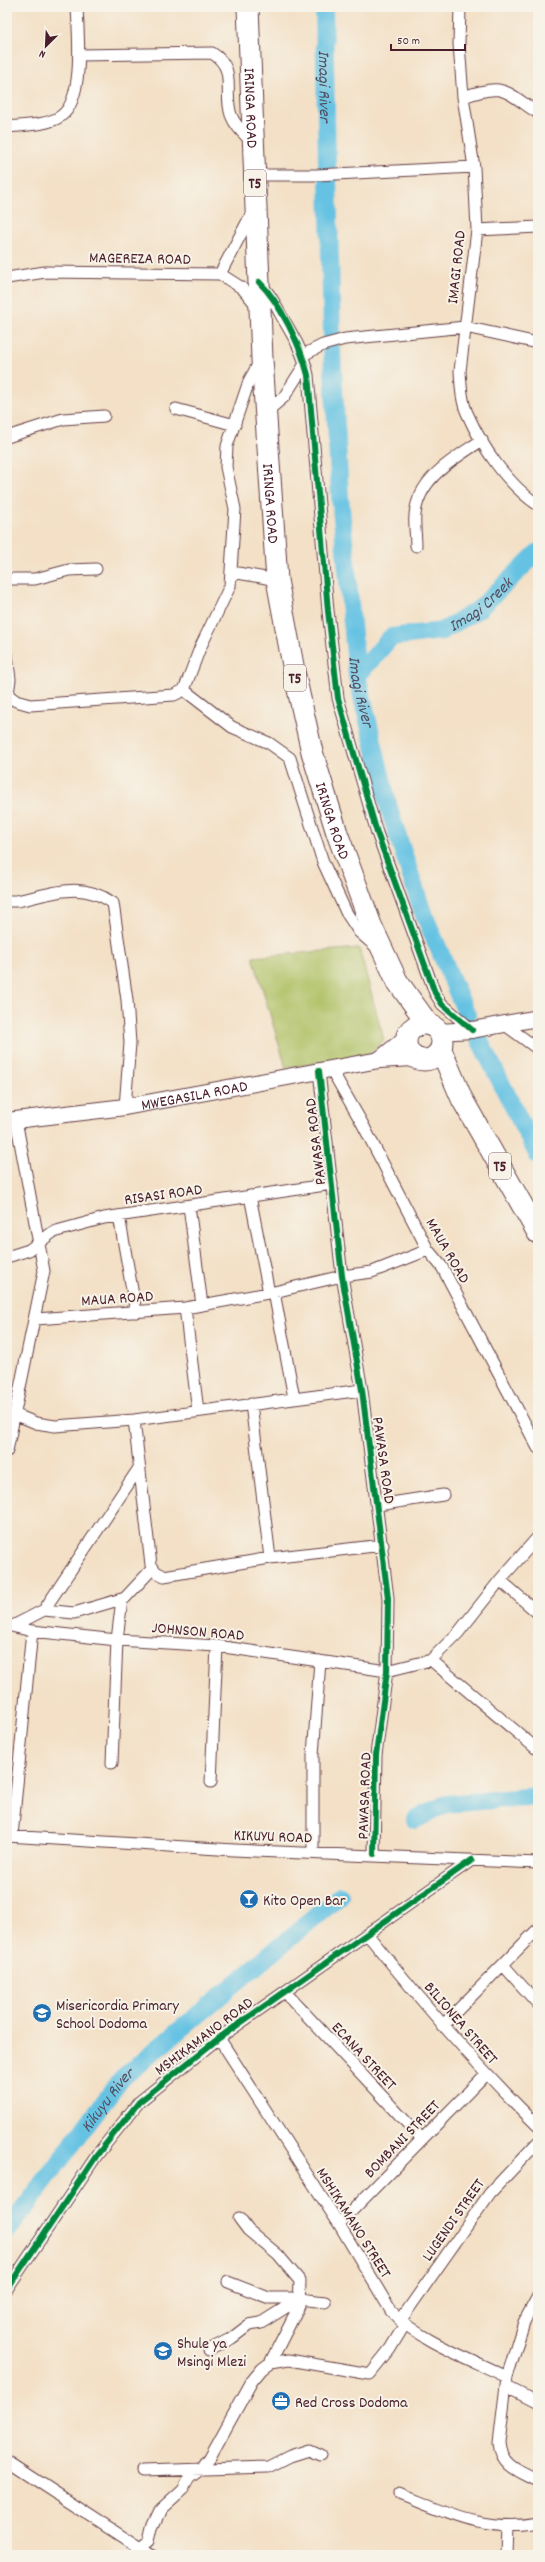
<svg xmlns="http://www.w3.org/2000/svg" width="545" height="2562" viewBox="0 0 545 2562" font-family="Dekko,sans-serif">
<rect width="100%" height="100%" fill="#f7f3e8"/>
<filter id="ink" filterUnits="userSpaceOnUse"><feTurbulence type="fractalNoise" baseFrequency=".025" numOctaves="2"/><feDisplacementMap in="SourceGraphic" scale="8" xChannelSelector="R" yChannelSelector="G"/><feConvolveMatrix kernelMatrix="1 2 1 2 8 2 1 2 1" color-interpolation-filters="sRGB"/></filter>
<filter id="wash" filterUnits="userSpaceOnUse"><feTurbulence type="fractalNoise" baseFrequency=".012" numOctaves="4" result="noise"/><feDisplacementMap in="SourceGraphic" scale="16" xChannelSelector="R" yChannelSelector="G"/><feGaussianBlur stdDeviation="0.9" result="paint"/><feColorMatrix in="noise" values="0 0 0 0 0 0 0 0 0 0 0 0 0 0 0 0 0 1.4 0 .05"/><feComposite in="paint" operator="in"/></filter>
<g filter="url(#wash)">
<rect width="100%" height="100%" fill="#f3e0c6"/>
<path fill="#aec063" stroke="#7c7047" d="M359 948 384 1040 369 1055 338 1063 329 1061 286 1068 253 957Z"/>
<g fill="none" stroke-linecap="round" stroke-linejoin="round">
<g stroke="#65c2e3" stroke-width="18">
<path id="s1" d="M324 7 327 165"/>
<path d="M328 179 332 336"/>
<path id="s2" d="M332 351 340 497 357 676 390 812 422 910 467 1015"/>
<path id="s3" d="M357 676 391 637 442 631 479 609 538 552"/>
<path d="M479 1039 538 1156"/>
<path d="M415 1820 446 1804 538 1796"/>
<path id="s4" d="M7 2231 122 2078 340 1896"/>
</g>
</g>
</g>
<g filter="url(#ink)">
<g fill="none" stroke-linecap="round" stroke-linejoin="round">
<g stroke="#633c42" stroke-width="13">
<path id="street" d="M460 7 459 44 463 97 474 167 477 230 460 371C461 385 461 400 467 413 482 447 507 484 538 505
M79 55 212 53C238 69 223 91 231 115 235 126 244 134 252 142
M463 97C505 82 504 91 538 113
M7 127C23 125 47 126 61 116 85 99 78 33 77 7
M255 175H316L474 167
M477 230 538 227
M220 274 253 211
M7 278 45 272 220 274 242 288 259 308
M260 284C270 293 275 304 281 315 294 338 302 349 308 375L328 611 338 698 377 833 435 993 442 1004 472 1030
M303 355 323 345 345 339 465 327 538 343
M176 409 235 425
M265 413 284 397 305 364
M7 437 63 419 104 416
M416 546C416 536 414 525 415 515 418 478 454 459 482 440
M232 572 277 580
M7 579H35L69 570 96 569
M7 656 10 679 7 701
M184 690 232 727 269 743 290 758 323 862 346 912 359 932 376 947
M8 695 16 701 30 705 174 695 184 690 200 648 230 586 235 509 226 467 227 446 249 381 259 363
M7 901H17C52 894 80 880 113 903L127 1000 130 1043 125 1107
M505 1025 538 1049
M331 1069 362 1123 428 1250 442 1267 538 1448
M319 1071 342 1276 362 1390 388 1598 387 1671 376 1755 374 1854
M250 1196 269 1293
M189 1206 202 1305
M119 1216 136 1312
M7 1257 29 1250 53 1232 104 1218 332 1184
M274 1292 294 1398
M185 1308 198 1411
M36 1319 185 1308 274 1292 342 1276 372 1272 428 1250
M251 1404 270 1558
M14 1414 36 1423 55 1426 134 1420 362 1390
M134 1420 151 1565 156 1572 164 1576 270 1558 383 1545
M7 1451 44 1271 16 1120
M378 1505 443 1495
M500 1580 538 1613
M44 1610 139 1468
M7 1625 32 1631 117 1640 217 1646 387 1671 431 1660 458 1633 500 1580 538 1537
M13 1626 44 1610 74 1613 125 1598 153 1568
M431 1660 538 1750
M112 1763 117 1640 122 1599
M211 1782 217 1646
M7 1836 234 1850 538 1863
M12 1836 32 1631
M313 1853V1755L320 1661
M368 1935C423 2003 475 2064 538 2126
M504 1966 538 2004
M285 1992 422 2139
M442 2026 538 1929
M219 2038 339 2224 391 2311C418 2341 471 2359 507 2377
M239 2218 248 2230 278 2255 300 2281 299 2306 270 2363
M339 2224 486 2074
M228 2282 269 2298H292L325 2302
M7 2289 97 2155 139 2102 219 2038 472 1860
M538 2296 524 2322 507 2377 499 2443C501 2466 519 2471 538 2481
M400 2321 490 2193 538 2142
M209 2350 232 2338 249 2325 261 2323 299 2299
M507 2387 538 2403
M7 2461 151 2555
M142 2471 268 2467 290 2456 309 2450 320 2455
M400 2494C448 2513 485 2533 538 2523
M140 2548 149 2541 152 2528 161 2509 183 2489 189 2478 201 2469 210 2457 252 2381 262 2369 270 2363 289 2360 370 2374 390 2349 405 2324
M507 2555 508 2527"/>
</g>
<g stroke="#633c42" stroke-width="18">
<g id="secondary">
<path d="M439 1032 472 1030 538 1018"/>
<path d="M379 1060 406 1038"/>
<path id="s5" d="M7 1121 125 1107 379 1060 413 1058"/>
</g>
</g>
<g stroke="#633c42" stroke-width="23">
<g id="highway">
<path id="s6" d="M248 7 262 359 277 580 295 676 312 752 337 833 371 925 397 981 428 1024"/>
<circle cx="424" cy="1042" r="18"/>
<path d="M441 1050 462 1099 538 1233"/>
</g>
</g>
<use href="#street" stroke="#fff" stroke-width="11"/>
<use href="#secondary" stroke="#fff" stroke-width="16"/>
<use href="#highway" stroke="#fff" stroke-width="21"/>
<g stroke="#f7f3e8" stroke-width="8">
<path id="cycleway" d="M259 282C280 302 301 347 308 375L328 611 338 698 377 833 435 993 442 1004 472 1030
M319 1071 342 1276 362 1390 388 1598 387 1671 376 1755 374 1854
M7 2289 97 2155 139 2102 219 2038 472 1860"/>
</g>
<use href="#cycleway" stroke="#00873e" stroke-width="6"/>
</g>
</g>
<defs>
<g id="bar-disc" transform="scale(1)"><circle r="9.5" fill="#1f6fb2" stroke="#f7f3e8"/><path d="M-6-5H6L.8 .8V4.5H3.5V6h-7V4.5H-.8V.8Z" fill="#fff"/></g>
<g id="school-disc" transform="scale(1)"><circle r="9.5" fill="#1f6fb2" stroke="#f7f3e8"/><path d="M0-5L7-2L0 1L-7-2ZM-4 1L0 2.5L4 1V4Q0 6-4 4Z" fill="#fff"/></g>
<g id="office-disc" transform="scale(1)"><circle r="9.5" fill="#1f6fb2" stroke="#f7f3e8"/><path d="M-6-3h4V-5.5h4V-3h4V5H-6ZM-1-4.5V-3h2v-1.5ZM-6 0V1H6V0Z" fill="#fff"/></g>
</defs>
<g fill-rule="evenodd">
<use href="#bar-disc" x="249" y="1899"/>
<use href="#school-disc" x="42" y="2013"/>
<use href="#school-disc" x="163" y="2351"/>
<use href="#office-disc" x="281" y="2401"/>
</g>
<g text-anchor="middle" stroke-width="4" stroke-linejoin="round" paint-order="stroke">
<g fill="#f7f3e8" stroke="#7e5f64" stroke-width="1">
<rect x="244" y="170" width="22" height="26" rx="3"/>
<rect x="284" y="665" width="22" height="26" rx="3"/>
<rect x="489" y="1153" width="22" height="26" rx="3"/>
</g>
<g font-size="15" font-weight="bold" fill="#4a1f2b">
<text x="255" y="188">T5</text>
<text x="295" y="683">T5</text>
<text x="500" y="1171">T5</text>
</g>
<g font-size="16" fill="#4a1f2b" stroke="#f7f3e8">
<text dy="6" stroke="none"><textPath href="#s6" startOffset="101">IRINGA ROAD</textPath></text>
<text transform="translate(140 257) rotate(1)" y="6">MAGEREZA ROAD</text>
<text transform="translate(455 267) rotate(-84)" y="6">IMAGI ROAD</text>
<text dy="6" stroke="none"><textPath href="#s6" startOffset="497">IRINGA ROAD</textPath></text>
<text dy="6" stroke="none"><textPath href="#s6" startOffset="821">IRINGA ROAD</textPath></text>
<text dy="6" stroke="none"><textPath href="#s5" startOffset="189">MWEGASILA ROAD</textPath></text>
<text transform="translate(314 1142) rotate(-97)" y="6">PAWASA ROAD</text>
<text transform="translate(163 1193) rotate(-8)" y="6">RISASI ROAD</text>
<text transform="translate(449 1250) rotate(60)" y="6">MAUA ROAD</text>
<text transform="translate(117 1297) rotate(-4)" y="6">MAUA ROAD</text>
<text transform="translate(385 1460) rotate(82)" y="6">PAWASA ROAD</text>
<text transform="translate(198 1630) rotate(5)" y="6">JOHNSON ROAD</text>
<text transform="translate(363 1796) rotate(-88)" y="6">PAWASA ROAD</text>
<text transform="translate(273 1835) rotate(2)" y="6">KIKUYU ROAD</text>
<text transform="translate(462 2022) rotate(49)" y="6">BILIONEA STREET</text>
<text transform="translate(203 2035) rotate(-37)" y="6">MSHIKAMANO ROAD</text>
<text transform="translate(365 2055) rotate(47)" y="6">ECANA STREET</text>
<text transform="translate(401 2138) rotate(-46)" y="6">BOMBANI STREET</text>
<text transform="translate(452 2219) rotate(-55)" y="6">LUGENDI STREET</text>
<text transform="translate(355 2222) rotate(58)" y="6">MSHIKAMANO STREET</text>
</g>
<g font-size="16" fill="#4a1f2b" stroke="#f7f3e8" text-anchor="start">
<text x="263" y="1905">Kito Open Bar</text>
<text x="56" y="2010">Misericordia Primary<tspan x="56" dy="18">School Dodoma</tspan></text>
<text x="177" y="2348">Shule ya<tspan x="177" dy="18">Msingi Mlezi</tspan></text>
<text x="295" y="2407">Red Cross Dodoma</text>
</g>
<g font-size="17" font-style="italic" fill="#525062" stroke="#f7f3e8">
<text dy="6" stroke="none"><textPath href="#s1" startOffset="79">Imagi River</textPath></text>
<text dy="6" stroke="none"><textPath href="#s3" startOffset="150">Imagi Creek</textPath></text>
<text dy="6" stroke="none"><textPath href="#s2" startOffset="342">Imagi River</textPath></text>
<text dy="6" stroke="none"><textPath href="#s4" startOffset="165">Kikuyu River</textPath></text>
</g>
</g>
<rect width="545" height="2562" fill="none" stroke="#f7f3e8" stroke-width="24"/>
<g transform="translate(46 46) rotate(204)" stroke="#f7f3e8" stroke-width="3" paint-order="stroke">
<path d="M0-3L7 15L0 10L-7 15Z" fill="#4a1f2b"/>
<text y="-6" font-size="11" font-weight="bold" text-anchor="middle" fill="#4a1f2b">N</text>
</g>
<path d="M391 44v6h74v-6" fill="none" stroke="#4a1f2b" stroke-width="2"/>
<text x="397" y="44" font-size="12" fill="#4a1f2b" stroke="#f7f3e8" stroke-width="3" paint-order="stroke">50 m</text>
</svg>
